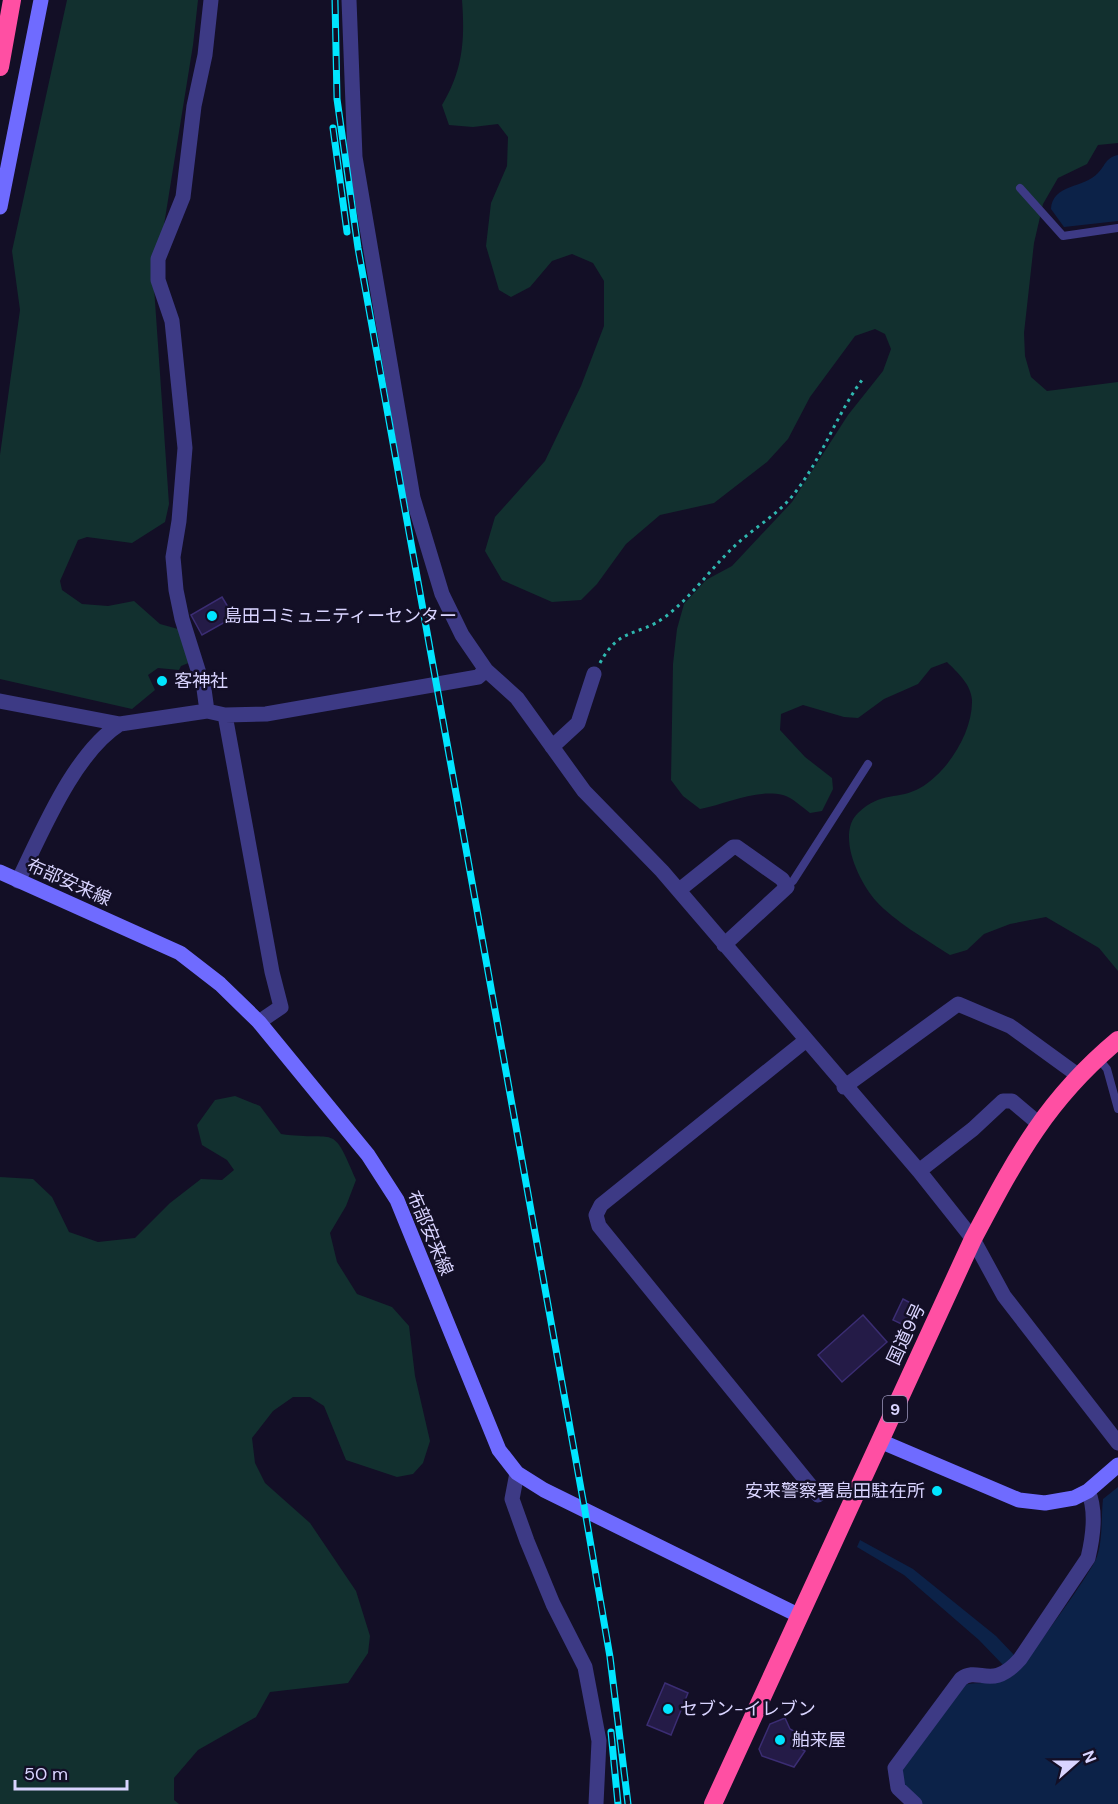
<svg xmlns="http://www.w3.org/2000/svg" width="1118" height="1804" viewBox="0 0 1118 1804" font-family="'DM Sans','Noto Sans JP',sans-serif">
<rect width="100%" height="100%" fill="#130f26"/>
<path fill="#12302f" d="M67 0H198L193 45 154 287 169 504 165 522 132 543 87 537 78 540 60 581 62 590 82 604 108 606 134 601 160 624 178 629 191 662 181 666 179 670 158 668 148 675 155 690 132 709 0 679V455L20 310 12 251Z
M462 0H1118V143L1098 145 1087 164 1058 178 1043 204 1034 243 1024 333 1025 356 1031 377 1047 391 1118 382V971L1099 948 1046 917 1010 924 984 934 967 950 950 955C927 940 894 921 876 901 859 882 836 834 858 813 881 791 899 800 920 788 948 772 973 732 972 700 971 684 957 672 947 662L931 668 918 684 884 699 858 718 844 717 803 705 781 714 780 730 805 757 832 778 833 789 822 811 810 813C803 808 792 797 783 795 754 789 727 804 700 809L683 796 671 780 673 664 677 629 684 604 706 580 732 566 792 502 848 415 883 371 891 349 885 334 875 329 855 336 810 397 788 439 767 462 714 503 660 515 626 544 597 584 581 600 552 602 502 580 485 551 495 517 545 461 581 386 604 326V281L593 263 572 254 552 261 530 287 511 297 499 290 486 246 491 203 507 166 508 137 498 124 473 127 449 125 442 105C463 70 465 40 462 0Z
M235 1096 260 1106 281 1134C338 1142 331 1121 356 1180L346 1206 330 1233 337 1262 357 1294 392 1307 409 1326 415 1376 430 1441 423 1463 413 1474 397 1477 346 1460 324 1406 310 1397H293L273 1411 252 1438 255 1463 265 1483 310 1523 356 1591 370 1636 368 1653 348 1683 270 1692 256 1717 198 1750 174 1778V1800L179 1804H0V1177L33 1179 52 1197 69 1232 98 1242 135 1238 170 1203 201 1179 222 1180 234 1170 227 1160 202 1145 197 1125 215 1100Z"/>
<path fill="#0c2248" d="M1118 155V221L1064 227 1051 209C1052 184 1085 188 1098 173 1106 165 1105 158 1118 155Z
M1118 1487V1804H921L904 1787 899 1773 963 1685C979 1681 997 1686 1012 1676 1023 1668 1090 1574 1096 1559 1103 1543 1101 1517 1103 1499Z
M860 1540 913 1569 996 1636 1014 1655 1005 1667 979 1640 904 1575 857 1547Z"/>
<path fill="#241b47" stroke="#3b2d73" stroke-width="1.5" d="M222 597 234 617 202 635 191 615Z
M903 1299 922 1309 912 1329 893 1320Z
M863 1315 887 1342 842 1382 818 1355Z
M665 1683 688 1693 671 1735 647 1725Z
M785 1718 790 1729 799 1734 794 1745 805 1751 794 1767 762 1756 759 1749 770 1724Z"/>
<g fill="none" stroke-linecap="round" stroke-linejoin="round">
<path stroke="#2fb8b0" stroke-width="3" stroke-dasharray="3 4.5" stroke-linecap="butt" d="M600 663C620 626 638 637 665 617 693 596 713 565 739 542 755 528 774 516 788 501 820 465 834 418 862 380"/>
<path stroke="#3d3a85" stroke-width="8" d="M1020 188 1063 236 1118 228
M793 881 868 764
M1098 1058 1107 1069 1118 1109"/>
<path stroke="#3d3a85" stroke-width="15" d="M349 0 355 157 413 498 442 594 462 635 486 670
M0 701 120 724 207 711 225 715 266 714 478 677 486 670 517 698 584 791 662 871 919 1171 973 1239 1004 1296 1118 1443
M207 711 204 689 182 619 176 590 173 557 179 521 185 448 172 321 158 280V259L183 197 194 106 205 55 211 0
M225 715 272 972 281 1007 259 1022
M552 747 578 723 594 674
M18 881C42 832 74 753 120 724
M683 887 733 847H737L782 879 787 887 724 945
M805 1041 601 1205 596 1215 599 1226 818 1495
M844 1087 958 1004 1010 1026 1079 1076
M919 1171 973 1129 1003 1101H1012L1038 1123
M517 1473 512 1499 527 1541 553 1604 585 1667 599 1741 596 1804
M915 1804 898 1788 895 1768 961 1679C979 1665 991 1692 1020 1659L1088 1558C1093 1537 1097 1511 1088 1491"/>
<path stroke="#6f6bff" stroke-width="15" d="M0 207 41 0
M0 872 180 953 220 984 259 1022 368 1155 397 1200 499 1450 517 1473 544 1490 798 1615
M880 1441 1019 1500 1045 1503 1074 1498 1088 1491 1118 1465"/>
<path stroke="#ff4fa3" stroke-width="18" d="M0 67 12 0
M713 1804 973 1239C1016 1158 1046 1100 1118 1040"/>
<g stroke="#00e5ff" stroke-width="7">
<path id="rail" d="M335 0 337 99 358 248 585 1511 610 1657 628 1804
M333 128 347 232
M611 1732 618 1804"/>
</g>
<use href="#rail" stroke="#130f26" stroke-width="4.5" stroke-dasharray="14" stroke-linecap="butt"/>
</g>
<g fill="#00e5ff" stroke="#130f26" stroke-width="2">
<circle cx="212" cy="616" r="6"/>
<circle cx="162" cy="681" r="6"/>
<circle cx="937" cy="1491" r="6"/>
<circle cx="668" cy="1709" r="6"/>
<circle cx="780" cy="1740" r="6"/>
</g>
<g text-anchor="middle" stroke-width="5" stroke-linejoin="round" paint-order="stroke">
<rect fill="#130f26" stroke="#9e99be" stroke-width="1.5" x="883" y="1396" width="24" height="26" rx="4.5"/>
<g font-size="16" font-weight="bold" fill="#d9d4ff">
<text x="895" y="1415">9</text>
</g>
<g font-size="18" fill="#d9d4ff" stroke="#130f26" text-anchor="start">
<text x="224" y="622">島田コミュニティーセンター</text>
<text x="174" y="687">客神社</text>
<text x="925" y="1497" text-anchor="end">安来警察署島田駐在所</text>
<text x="680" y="1715">セブン-イレブン</text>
<text x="792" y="1746">舶来屋</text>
</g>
<g font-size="18" fill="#d9d4ff" stroke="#130f26">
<text transform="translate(69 882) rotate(24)" y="6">布部安来線</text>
<text transform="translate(430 1233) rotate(67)" y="6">布部安来線</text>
<text transform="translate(906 1334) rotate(-65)" y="6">国道9号</text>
</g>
</g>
<g transform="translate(1076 1762) rotate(69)" stroke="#130f26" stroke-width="4.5" paint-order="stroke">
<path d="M0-4.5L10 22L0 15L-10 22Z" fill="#d9d4ff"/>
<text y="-9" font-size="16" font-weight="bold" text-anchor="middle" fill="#d9d4ff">N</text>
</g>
<path d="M15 1780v9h112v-9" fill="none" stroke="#d9d4ff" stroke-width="3"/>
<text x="24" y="1780" font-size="18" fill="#d9d4ff" stroke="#130f26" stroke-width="4.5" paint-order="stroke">50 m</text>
</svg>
